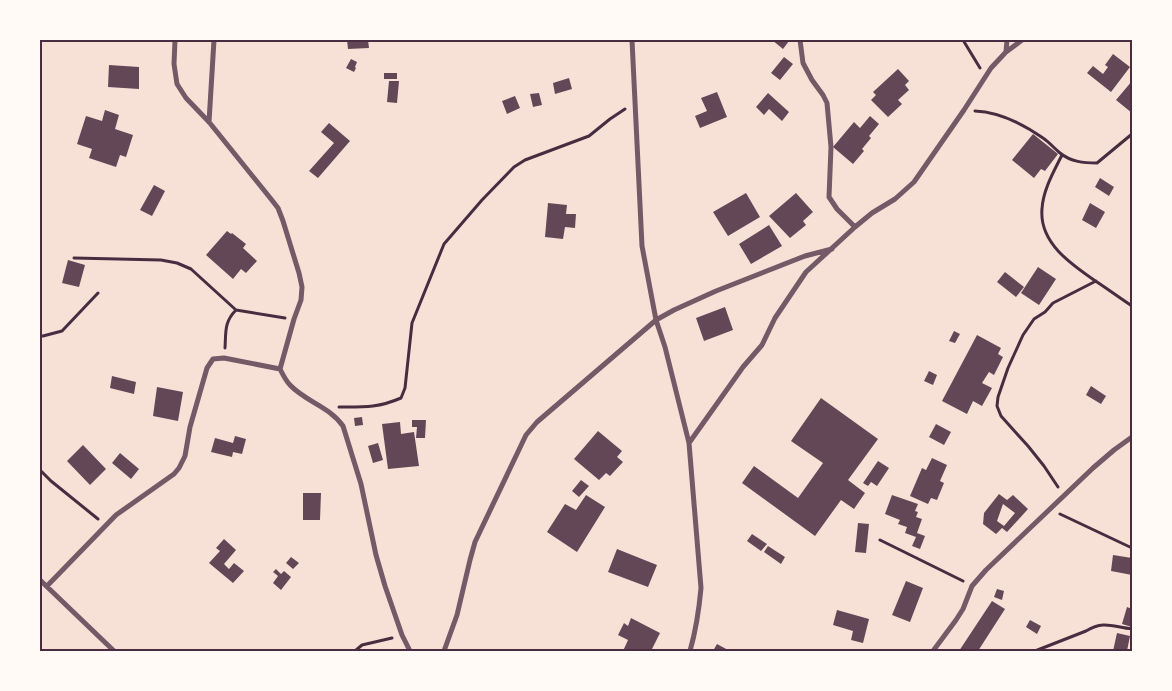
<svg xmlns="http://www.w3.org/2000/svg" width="1172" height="691" viewBox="0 0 1172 691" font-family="Jost,sans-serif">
<rect width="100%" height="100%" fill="#f7e1d7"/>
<path fill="#644757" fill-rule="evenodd" d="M347 40H368L369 48 348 49Z
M772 40H788L789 41 783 49Z
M1113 54 1130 67 1111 92 1087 73 1093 66 1103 74 1108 67 1105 65Z
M784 57 793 64 780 80 771 73Z
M351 59 357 62 355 67 356 68 354 72 346 68Z
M109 65 139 67V89L108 87Z
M898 69 909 81 905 85 909 90 898 100 902 104 888 117 871 100 876 95 873 92Z
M384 73H397V79H384Z
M569 78 572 89 555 94 553 83Z
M389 81H399L397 103 387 102Z
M1132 81V113L1116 100Z
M717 92 727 117 700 128 695 116 707 111 701 98Z
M539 93 542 105 533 107 530 94Z
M768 93 789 112 782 121 769 109 764 115 756 107Z
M515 96 520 108 507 114 502 101Z
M105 110 119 115 115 129 133 135 126 157 120 155 116 167 89 158 92 149 77 144 86 116 102 121Z
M870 116 879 124 869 136 871 138 862 149 864 151 853 164 833 147 854 122 860 128Z
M329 123 350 141 318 178 309 171 334 143 321 132Z
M1033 134 1058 154 1045 171 1041 169 1034 178 1012 160Z
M1100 178 1114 187 1109 196 1095 187Z
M154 185 165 191 152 216 140 210Z
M746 193 760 217 728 236 713 212Z
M796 193 813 212 803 221 806 225 790 238 769 216Z
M548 203 567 205 566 214H576L575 228 565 227 563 239 545 237Z
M1090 203 1105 212 1096 228 1082 220Z
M769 225 782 246 751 264 739 244Z
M227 231 231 234 232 233 246 244 243 248 257 261 246 273 241 269 233 279 206 255Z
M68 260 85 265 79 287 62 283Z
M1038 267 1056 279 1039 305 1021 293Z
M1005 272 1024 287 1016 297 997 282Z
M725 307 733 330 704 341 696 318Z
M954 331 960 334 955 343 949 341Z
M977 335 1001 348 998 354 1003 357 994 375 989 372 982 383 992 388 982 406 973 401 967 414 942 401Z
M929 371 937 375 933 385 924 381Z
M112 376 136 382 134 394 110 388Z
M1091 386 1106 396 1101 404 1086 395Z
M157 387 183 392 178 421 153 416Z
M821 398 878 439 848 480 865 493 854 509 841 500 815 536 742 483 754 466 798 498 823 463 791 441Z
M362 417 363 425 355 426 354 418Z
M412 420H426L425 438H416L417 427H412Z
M400 422 401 434 414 432 419 466 388 469 382 424Z
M936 424 951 432 944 445 929 437Z
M598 431 622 451 617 457 623 462 610 476 606 473 599 480 574 459Z
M235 436 246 439 242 454 233 452 232 457 211 452 215 438 233 443Z
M378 443 383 460 373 463 368 446Z
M83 445 106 469 90 485 67 461Z
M120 453 139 469 131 479 112 463Z
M932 458 947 465 940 481 944 483 937 500 931 498 928 504 910 496 922 468 926 470Z
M878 461 889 468 877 486 871 482 868 486 863 483Z
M581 480 589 486 579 497 572 491Z
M303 493H321L320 520H303Z
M999 494 1007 500 1013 495 1028 509 1007 532 1002 528 996 534 983 524 984 513ZM1003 504 1015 513 1004 526 997 521Z
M586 495 605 507 577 552 547 532 565 504 576 510Z
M892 495 918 504 915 511 918 512 916 517 922 519 917 533 925 536 920 549 912 546 916 537 905 533 907 527 898 524 900 520 885 514Z
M858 523 869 524 866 553 855 552Z
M752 534 767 544 761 551 747 541Z
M224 539 236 550 224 564 229 569 234 563 244 571 233 583 209 563 220 551 216 548Z
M768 546 785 557 781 564 764 552Z
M617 549 657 565 648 587 608 572Z
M1113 555 1132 558V575L1111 571Z
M291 557 299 563 293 569 286 563Z
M276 569 281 574 284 571 291 577 281 590 273 583 278 576 273 572Z
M906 581 923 588 910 622 892 615Z
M997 589 1004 591 1002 600 994 597Z
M992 601 1005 609 978 651H959Z
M1127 607 1132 609V627L1122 624Z
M837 610 869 619 863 643 851 640 853 631 833 625Z
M631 618 660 633 651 651H623L628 640 618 635 624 623 628 626Z
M1030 620 1041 626 1037 634 1026 627Z
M1117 633 1130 636 1127 651H1113Z
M717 644 728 650 727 651H713Z"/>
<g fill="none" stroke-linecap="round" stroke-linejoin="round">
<path stroke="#4a2c40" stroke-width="3" d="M963 40 980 68
M975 111C999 112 1023 124 1043 138 1049 142 1054 148 1060 153 1071 162 1084 163 1097 163L1132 134
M1062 155C1054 171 1043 190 1042 209 1039 243 1072 265 1097 282 1109 290 1120 298 1132 306
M74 258 161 260 177 263 191 269 236 310C224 322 226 332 225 348
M236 310 285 318
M40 336H43L62 331 98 293
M339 407C363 407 378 408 401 398L405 388 412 323 444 244 482 200 514 167 525 160 589 136 610 119 625 109
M40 470 51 481 98 519
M1058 487 1044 466 1028 446 1001 416 997 406 998 397 1008 368 1023 335 1034 319 1045 312 1053 303 1096 281
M1060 514 1132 548
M880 540 963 581
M355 651 362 645 392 638
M1035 651 1086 631C1104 620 1113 627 1132 629"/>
<path stroke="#755966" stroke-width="5" d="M175 40 174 64 177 84 186 98 209 122 271 199 278 208 283 221 299 273 302 287 301 300 294 319 280 369C283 375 286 381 290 385 306 402 329 406 343 426L361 484 376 555 385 586 402 635 410 651
M632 40 642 246 656 320 665 347 689 443 701 588C699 610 696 630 690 651
M800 40 803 63 812 80 823 95 827 103 831 147 829 197 837 209 855 227
M1006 52 1007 40
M209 122 214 40
M689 443 743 367 762 345 775 318 806 272 855 227 872 213 895 199 914 182 964 110 991 68 1006 52 1022 40
M40 580 114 651
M47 586 116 515 174 474 179 468 185 456 190 427 207 368 213 359 224 358 280 369
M444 651 457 615 470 560 475 542 526 435 537 422 656 320 674 310 716 291 805 256 832 249
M933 651 956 620 963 609 972 586 986 570 1093 468 1114 450 1132 437"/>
</g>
<rect width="1172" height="691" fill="none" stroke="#fffaf5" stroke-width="82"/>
<rect x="41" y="41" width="1090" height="609" fill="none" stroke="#4a2c40" stroke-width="2"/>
</svg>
